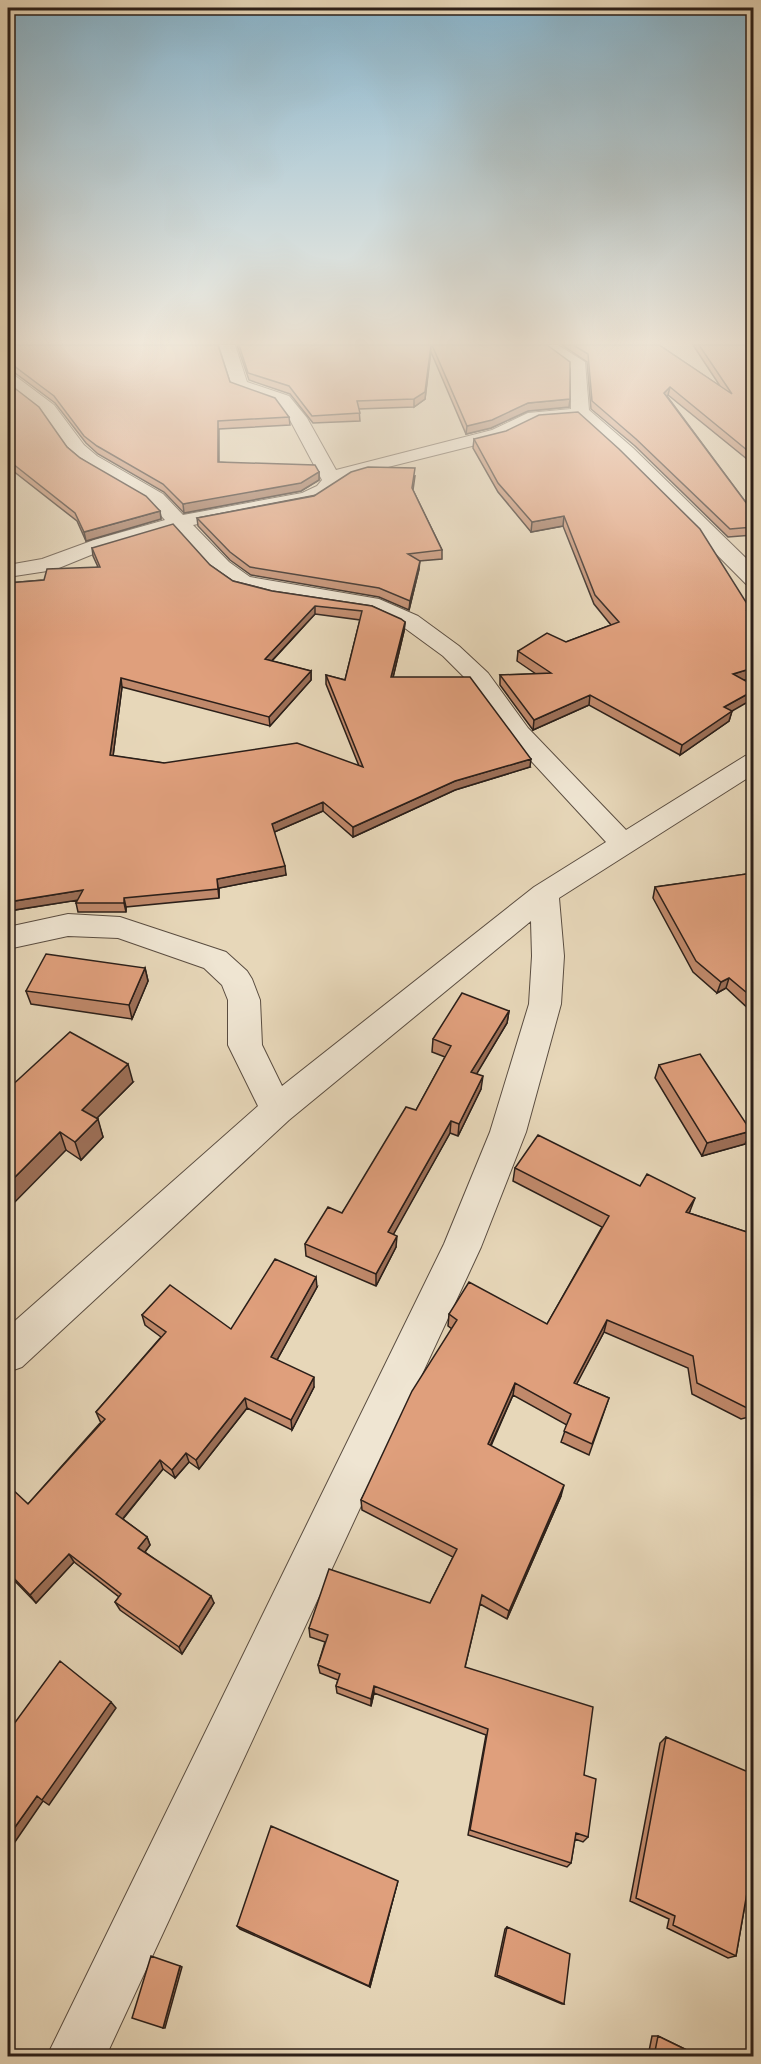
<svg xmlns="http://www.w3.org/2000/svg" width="761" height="2064" viewBox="0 0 761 2064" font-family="'IM FELL Double Pica',serif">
<rect width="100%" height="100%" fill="#e7d7b9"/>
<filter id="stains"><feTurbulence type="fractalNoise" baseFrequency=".00333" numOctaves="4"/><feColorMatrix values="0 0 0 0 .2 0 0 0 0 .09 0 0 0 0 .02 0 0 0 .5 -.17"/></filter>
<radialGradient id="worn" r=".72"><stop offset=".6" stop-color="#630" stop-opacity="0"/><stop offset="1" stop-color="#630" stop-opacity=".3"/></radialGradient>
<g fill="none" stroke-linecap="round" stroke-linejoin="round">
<g stroke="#5a4d41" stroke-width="2">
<path id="minor" d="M219 345H235L247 382 289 396 307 418 336 470 492 430 528 413 571 409V368L540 345H558L585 362 589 410 633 448 754 566V585L746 584 619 456 578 419 538 422 504 438 356 475C340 483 330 495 314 502L193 525 229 562 250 577 379 599 418 616 459 646 488 673 528 728 626 830 745 756 754 754V774L559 898 564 956 561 1004 526 1132 481 1247 106 2056H47L444 1244 490 1132 529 1004 532 956 531 921 289 1120 22 1367 8 1372V1327L258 1106 228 1045V1000L222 985 204 968 118 938 68 936 8 949V927L68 914 120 917 226 952 247 971 252 979 260 1000 262 1045 282 1086 534 887 606 842 510 738 470 683 443 656 402 626 373 612 273 597 234 587 213 572 175 530 108 548 54 570 8 577V565L42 559 94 540 165 520 149 502 83 464 70 453 42 413 8 387V374L14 375 54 405 84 445 97 456 163 494 183 515 302 493 317 486 322 480 290 420 277 404 233 389Z"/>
</g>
<use href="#minor" fill="#efe5d2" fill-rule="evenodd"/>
</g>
<path fill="#c0896b" stroke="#2b1f19" stroke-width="1.5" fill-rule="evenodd" d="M8 345 230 382 289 417 290 425 219 429V462L319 472V480L301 491 184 513 164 492 98 454 86 443 55 403 15 373 8 372Z
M237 345H547L569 407 528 411 491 428 466 434 431 352 425 399 414 407 359 409 360 421 313 423 290 394 249 380Z
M562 345H659L720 386 693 345H753V464L668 395 667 396 753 512V535L728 537 635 446 591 409 587 362Z
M8 383 67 447 80 458 160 511 161 519 86 541 77 521 8 467Z
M474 439 750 614 753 678 744 680 732 711 729 721 680 755 589 705 533 730 500 685V675L536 674 517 661 518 651 566 642 611 625 594 604 563 526 531 532 498 492 473 448Z
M415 476 413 490 442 550V559L419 561V569L409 610 379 597 251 575 230 560 198 526 197 518Z
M92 548 210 565 233 581 272 591 372 606 405 622 404 631 393 677 530 767 455 790 353 837 323 811 274 832 286 875 219 888V898L126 907V912H78L76 903 78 900 8 911V583L44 580 98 567 93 556ZM315 614 360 620 345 680 326 675V684L359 766 164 763 113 756 122 687 270 726 311 680V671L272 661Z
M753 873V1013L726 988 717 993 693 972 653 898 655 887Z
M145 968 148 981 132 1019 31 1004 26 991Z
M509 1011 507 1023 476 1074 481 1089 458 1136 450 1133 393 1234 396 1247 376 1286 306 1256 305 1244 342 1213 416 1110 445 1057 432 1052 433 1039Z
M659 1065 745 1144 702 1156 655 1078Z
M133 1082 97 1118 103 1137 81 1160 66 1150 8 1089Z
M753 1125V1134L751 1133Z
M515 1168 690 1211 689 1213 753 1234V1416L741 1419 692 1394 688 1368 604 1332 576 1384 609 1398 589 1455 561 1442 567 1425 513 1395 491 1446 561 1496 507 1619 480 1604 465 1667 584 1775 588 1837 583 1842 575 1839 571 1863 567 1867 468 1835 486 1735 374 1693 371 1706 337 1693 336 1686 338 1680 320 1673 318 1665 325 1642 310 1637 309 1628 430 1603 453 1557 362 1510 361 1500 452 1329 448 1326 449 1314 547 1324 602 1227 513 1181Z
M317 1287 277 1360 314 1387 292 1430 247 1408 199 1469 189 1462 175 1478 163 1469 123 1519 147 1537 150 1545 145 1552 214 1603 182 1654 120 1610 115 1602 119 1597 74 1562 36 1603 8 1574V1487L28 1504 101 1422 100 1421 96 1412 161 1337 145 1325 142 1315 231 1329Z
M666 1737 750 1805 753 1807V1896L747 1893 736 1956 728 1958 667 1928 669 1919 630 1901 660 1743Z
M397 1884 370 1987 240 1929 237 1926Z
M507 1927 564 2004H562L495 1976 505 1929Z
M652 2036H658L699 2056H648Z"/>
<path fill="#9c6f57" stroke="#2b1f19" stroke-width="1.5" d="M431 345 425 399 414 407V399Z
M670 387 668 395 663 400 664 393Z
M570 399 569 407 528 411 491 428 466 434 467 426 528 403Z
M319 472V480L301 491 184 513 183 504Z
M160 511 161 519 86 541 84 532Z
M564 516 563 526 531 532 532 522Z
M420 561 419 569 409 610 410 601Z
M315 606V614L265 668V659Z
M405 622 404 631 391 686V677Z
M753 668V678L730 684 733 674Z
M311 671V680L270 726 269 717Z
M121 678 122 687 112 764 110 755Z
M753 691V699L732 711 729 721 680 755 682 745 724 707Z
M590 695 589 705 533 730 534 720Z
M531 759 530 767 455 790 353 837V827L455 781Z
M323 802V811L272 833V824Z
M285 866 286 875 219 888V898L217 879Z
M83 890 85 899 8 911V902Z
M124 898 126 907V912L124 903Z
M145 968 148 981 132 1019 129 1005Z
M729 978 726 988 717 993 721 982Z
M509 1011 507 1023 470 1085 471 1072Z
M128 1064 133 1082 88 1127 82 1110Z
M483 1076 481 1089 458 1136 459 1124Z
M98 1119 103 1137 81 1160 75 1142Z
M451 1121 450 1133 388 1244V1232Z
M751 1131 745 1144 702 1156 707 1143Z
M60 1132 66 1150 8 1209V1184Z
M695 1198 690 1211 682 1225 686 1212Z
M397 1236 396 1247 376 1286V1274Z
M316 1277 317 1287 273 1367 271 1357Z
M607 1320 604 1332 571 1395 574 1383Z
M314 1377V1387L292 1430 291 1420Z
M515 1383 513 1395 486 1455 488 1444Z
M245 1398 247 1408 199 1469 196 1460Z
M186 1453 189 1462 175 1478 172 1470Z
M160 1460 163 1469 120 1522 116 1514Z
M564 1485 561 1496 507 1619 509 1611Z
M147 1537 150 1545 142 1556 138 1548Z
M69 1554 74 1562 36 1603 30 1595Z
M211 1596 214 1603 182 1654 179 1647Z
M374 1686V1693L371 1706V1699Z
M111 1702 116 1708 49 1805 43 1801 8 1852V1837L37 1796Z
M398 1881 397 1884 370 1987 369 1986Z
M180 1966 182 1967 165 2028H163Z"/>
<path fill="#df9f7c" stroke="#2b1f19" stroke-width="1.5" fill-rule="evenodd" d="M8 345H218L230 382 275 398 289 417 218 421V462L315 465 319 472 301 483 183 504 163 484 97 446 84 436 54 396 14 366 8 365Z
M239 345H431L425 392 414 399 357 401 360 413 312 416 289 386 248 373Z
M432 345H547L570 362V399L528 403 492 420 467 426Z
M573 345H659L732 394 699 345H753V455L670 387 664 393 753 512V527L730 529 636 439 592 401 588 354Z
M8 383 39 407 67 447 80 458 146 496 160 511 84 532 75 513 8 460Z
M578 412 619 449 700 529 751 610 747 611 753 616V668L733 674 753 685V691L724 707 732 711 682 745 590 695 534 720 500 675 551 673 518 651 547 633 566 642 619 622 595 595 564 516 532 522 498 483 474 439 506 431 539 415Z
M368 467 415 468 412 488 442 550 408 554 420 561 410 601 379 588 250 567 230 552 197 518 314 496 351 472Z
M173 524 210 565 233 581 272 591 372 606 401 619 405 622 391 677H470L531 759 455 781 353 827 323 802 272 824 285 866 217 879 218 889 124 898V903H76L83 890 8 902V583L44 580 47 569 100 567 92 548ZM315 606 362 611 345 680 326 675 363 767 297 743 164 763 110 755 121 678 269 717 311 671 265 659Z
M753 873V998L729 978 721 982 696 961 655 887Z
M46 954 145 968 129 1005 26 991Z
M462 993 509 1011 471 1072 483 1076 459 1124 451 1121 388 1232 397 1236 376 1274 305 1244 328 1207 342 1213 406 1107 416 1110 451 1046 433 1039Z
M70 1032 128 1064 82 1110 98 1119 75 1142 60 1132 8 1184V1089Z
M700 1054 751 1131 707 1143 659 1065Z
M538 1135 640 1186 647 1174 695 1198 686 1212 753 1234V1407L747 1408 697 1383 693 1356 607 1320 574 1383 609 1398 592 1444 564 1431 571 1414 515 1383 488 1444 564 1485 509 1611 482 1595 465 1667 593 1707 584 1775 596 1779 588 1837 576 1833 571 1863 470 1830 488 1729 374 1686 371 1699 336 1686 340 1674 318 1665 328 1635 309 1628 329 1569 430 1603 457 1549 361 1500 412 1391 457 1320 449 1314 469 1282 547 1324 609 1216 515 1168Z
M275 1259 316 1277 271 1357 314 1377 291 1420 245 1398 196 1460 186 1453 172 1470 160 1460 116 1514 147 1537 138 1548 211 1596 179 1647 115 1602 121 1594 69 1554 30 1595 8 1572V1487L9 1486 28 1504 105 1419 96 1412 166 1332 142 1315 170 1285 231 1329Z
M60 1661 111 1702 42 1800 37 1796 8 1837V1732Z
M666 1737 753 1774V1783L750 1805 753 1807V1889L748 1887 736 1956 673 1925 675 1916 636 1898Z
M271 1826 398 1881 369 1986 237 1926Z
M507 1927 570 1954 564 2004 497 1975Z
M151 1956 180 1966 163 2028 132 2018Z
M658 2036 699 2056H654Z"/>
<linearGradient id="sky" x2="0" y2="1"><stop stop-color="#88b6cf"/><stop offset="0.54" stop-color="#f4ede0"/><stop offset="1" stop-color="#f4ede0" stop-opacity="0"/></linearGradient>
<rect width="761" height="634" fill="url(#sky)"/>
<rect width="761" height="2064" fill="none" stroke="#e7d7b9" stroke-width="30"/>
<rect x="9" y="9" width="743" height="2046" fill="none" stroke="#2b1f19" stroke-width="3"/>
<rect x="15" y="15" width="731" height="2034" fill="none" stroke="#2b1f19" stroke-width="1.5"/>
<rect width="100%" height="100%" filter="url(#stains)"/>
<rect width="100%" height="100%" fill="url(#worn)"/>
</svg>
